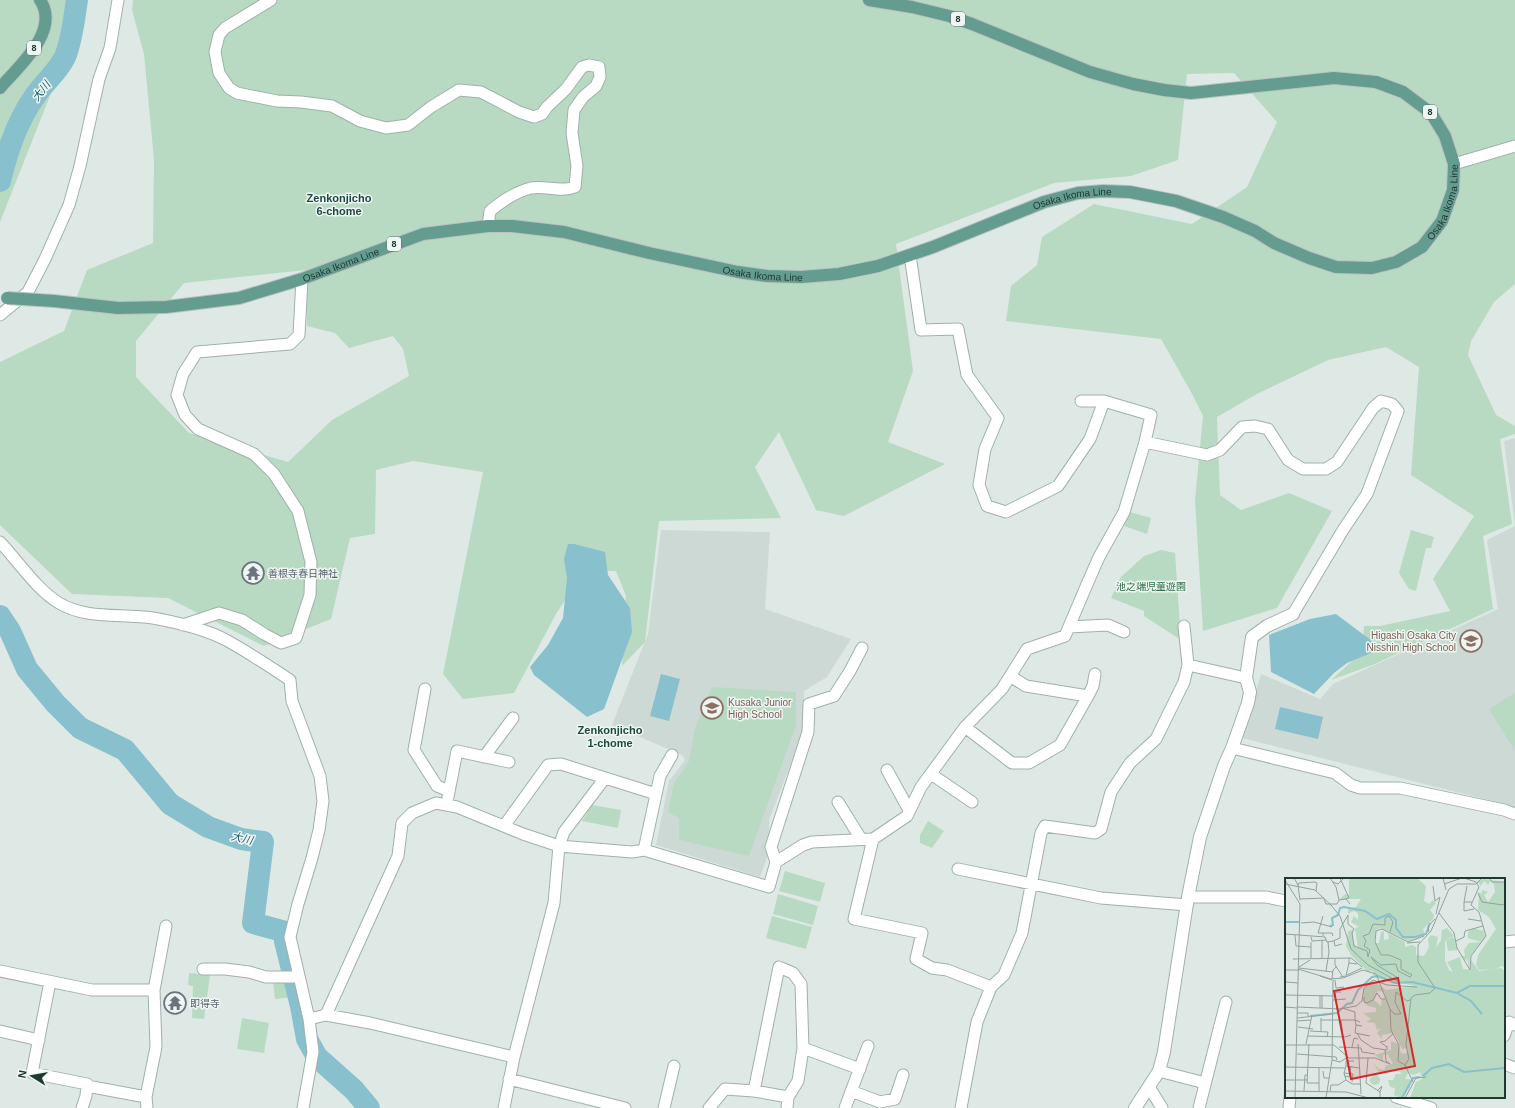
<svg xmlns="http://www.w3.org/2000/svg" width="1515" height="1108" viewBox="0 0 1515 1108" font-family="Arial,'Noto Sans JP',sans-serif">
<rect width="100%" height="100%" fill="#dee9e5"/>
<path fill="#cdd9d4" d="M1515 438V808L1508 805 1242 738 1261 674 1320 699 1333 684 1498 609 1487 540 1515 526 1504 441Z
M661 530 770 532 765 609 851 639 827 677 804 691 805 727 769 820V852L760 877 656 845 669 781 685 760 682 755 612 725 648 634Z"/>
<path fill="#b8dac2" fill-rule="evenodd" d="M0 0H88L0 222Z
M133 0H1515V284L1494 302 1471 341 1468 355 1496 415 1515 426V434L1500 439 1512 524 1483 536 1493 609 1375 664 1331 680 1362 652 1364 626H1380L1450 611 1433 579 1474 516 1411 475 1419 367 1386 347 1328 360 1255 395 1217 417 1220 495 1241 510 1289 493 1332 511 1277 608 1203 631 1195 500 1203 416 1191 392 1161 339 1006 321 1011 286 1037 265 1042 237 1094 204 1192 224 1247 187 1277 122 1234 73 1187 74 1178 160 1131 176 1054 183 896 244 913 371 888 442 945 464 844 516 816 510 779 432 755 467 781 518 659 521 645 642 622 666 626 596 616 571H584L556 614 514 693 463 699 443 674 483 472 413 461 376 470 375 534 350 538 331 619 264 646 168 598 72 594 0 525V362L64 331 87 270 153 243 154 160 144 54 132 10ZM306 270 307 326 335 333 349 348 393 336 403 349 409 376 332 420 288 462 189 433 136 377V341L184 283Z
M1130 512 1151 518 1147 534 1124 526Z
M1411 530 1434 537 1431 548H1426L1416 591 1409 589 1399 573Z
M1161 550 1175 553 1181 640 1144 616V611L1111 598 1121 577 1144 556Z
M712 687 796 692V725L749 856 679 840V818L668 812 674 783 689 761 695 728Z
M1515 693V751L1489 709Z
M592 805 621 810 618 828 582 821Z
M928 821 944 831 932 848 920 843V835Z
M785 871 825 883 820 902 779 891Z
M778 894 818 906 813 925 773 914Z
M772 916 812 927 806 949 766 938Z
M189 973 210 975 204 1019 192 1018 193 986 188 985Z
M294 979 296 997 275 999 273 981Z
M242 1018 269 1023 264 1053 237 1049Z"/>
<path fill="#88c0cd" d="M568 544H574L605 552 608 575 630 608 632 632 604 709 587 717 534 675 530 667 548 645 563 618 567 578 564 559Z
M1336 614 1372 641 1371 653 1347 663 1334 673 1314 694 1271 672 1269 635 1310 619Z
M661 674 680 679 669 721 650 716Z
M1280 707 1323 717 1318 739 1275 729Z"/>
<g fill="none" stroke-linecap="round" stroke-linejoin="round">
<path stroke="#88c0cd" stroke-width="22" d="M0 181C7 151 17 121 35 96 44 82 57 73 65 57 72 40 74 19 77 0
M0 616 10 631 27 669 55 703 80 728 125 750 170 804 208 827 241 839 263 842 253 923 286 932 285 941 301 1006 307 1039 317 1057 354 1090 369 1108"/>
<g stroke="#a1b0ac" stroke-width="13">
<path id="minor" d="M271 0 225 28 219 35 215 52 219 73 229 88 237 93 277 101 301 102 332 106 360 121 386 128 408 125 431 107 459 90 481 92 519 112 534 117 542 114 547 107 566 89 582 67 589 65 599 67 600 77 596 86 583 97 574 110 572 133 577 166 575 187C560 193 545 185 531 188 515 192 502 201 490 211L488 226
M1454 164 1515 146
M910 255 921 330 958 329 967 375 998 418 985 449 979 485 987 506 1006 512 1058 486 1090 439 1104 401
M0 315 28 292 45 259 69 205 80 166 99 79 110 48 118 0
M1145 442 1207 455 1220 450 1242 427 1255 426 1268 429 1288 460 1303 469H1326L1337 462 1373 408 1381 401 1392 404 1398 411 1367 494 1343 530 1293 614
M0 542C18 561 37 590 59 603 87 620 122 613 153 618 175 622 207 630 226 640 248 652 269 666 290 680L292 701 320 776 323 801 319 830 312 858 298 904 290 937 309 1019 313 1052 303 1108
M183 625 219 613 242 620 264 634 281 643 296 638 310 595 311 562 298 511 274 474 254 454 198 429 185 415 177 395 183 374 197 352 290 344 299 335 302 279
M1069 627 1108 625 1124 632
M1188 665 1246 678
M1010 676 1026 686 1088 696
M425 689 414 750 437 786 449 791
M965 727 1012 763H1029L1060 745 1088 696 1093 686 1095 674
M1232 748 1335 773 1351 785 1360 788H1400L1504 810 1515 814
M672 755 660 776 644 850 769 887 776 862 771 847 808 732 809 704 834 696 850 671 862 648
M484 757 513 718
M887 770 909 810
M931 774 972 802
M448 797 457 751 509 762
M838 802 861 839
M504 826 548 765 561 764 656 794
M873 839 854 919 922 933 916 959 932 968 947 970 991 987
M776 862 803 845 812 842 873 839 907 816 921 787 965 727 1002 689 1027 649 1065 636 1088 582 1099 557 1124 512 1145 442 1151 415 1104 401H1081
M958 869 1101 898 1187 905
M1188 897H1266L1286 901
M1504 942 1515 941
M203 969H225L249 972 266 977H299
M0 971 92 990H154
M50 982 32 1073 87 1084 86 1096 82 1108
M326 1015 370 1023 514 1057
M309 1019 326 1015 398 856 402 823 412 813 436 803 457 807 523 834 559 846 564 832 605 778
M0 1031 39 1040
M1504 1036 1509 1022 1515 1025
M803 1048 860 1069
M1504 1064 1515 1068
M1159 1071 1205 1083
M509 1079 625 1108
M87 1086 146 1097
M1149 1087 1162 1108
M754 1091 779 967 793 973 801 984 803 1048 798 1081 788 1097 787 1108
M851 1091 880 1102 895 1099 903 1075
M1396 1097 1431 1108
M147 1108 146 1097 156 1047 154 990 166 926
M504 1108 514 1057 554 903 559 846 632 852 644 850
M664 1108 674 1066
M709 1108 725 1089 754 1091 788 1097
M845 1108 868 1046
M961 1108 977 1022 991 987 1004 975 1022 933 1041 833 1045 826 1095 833 1101 829 1111 792 1130 763 1156 739 1184 682 1188 665 1184 626
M1199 1108 1226 1002
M1289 1108 1290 1097"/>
</g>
<g stroke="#a1b0ac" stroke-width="14">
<path id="tertiary" d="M1135 1108 1159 1071 1164 1052 1188 897 1200 837 1224 766 1232 748 1248 703 1250 692 1246 678 1252 637 1267 626 1293 614"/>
</g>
<g stroke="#bcc3c2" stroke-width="14">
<g id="primary">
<path d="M0 88C18 67 61 31 40 0"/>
<path id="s1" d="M54 301 118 308 166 307 239 298 302 279 423 234 488 226H512L564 232 649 253 738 272 767 276 801 277 839 274 878 266 933 247 1044 202 1078 193 1103 191 1130 192 1176 201 1223 217 1255 231 1274 243 1309 258 1336 267 1372 268 1396 262 1422 247 1442 221 1453 190 1454 164 1445 136 1431 113 1403 92 1376 82 1334 78 1191 93 1164 90 1133 84 1090 72 972 24 949 16 912 7 869 0"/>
</g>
</g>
<use href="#minor" stroke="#fff" stroke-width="11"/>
<use href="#tertiary" stroke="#fff" stroke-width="12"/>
<use href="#primary" stroke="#649d90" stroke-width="12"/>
<g stroke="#bcc3c2" stroke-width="14" stroke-linecap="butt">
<path id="primary-bridge" d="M7 298 54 301"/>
</g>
<use href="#primary-bridge" stroke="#649d90" stroke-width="12"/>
</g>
<defs>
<g id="temple-ring" transform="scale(1.15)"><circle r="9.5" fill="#eef6f2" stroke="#6b7280" stroke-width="1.5"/><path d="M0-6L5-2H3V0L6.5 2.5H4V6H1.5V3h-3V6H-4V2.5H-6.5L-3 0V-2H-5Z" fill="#6b7280"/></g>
<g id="school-ring" transform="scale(1.15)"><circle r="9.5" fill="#eef6f2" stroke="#8d6e63" stroke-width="1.5"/><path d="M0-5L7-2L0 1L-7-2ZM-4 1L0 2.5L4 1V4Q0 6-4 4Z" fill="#8d6e63"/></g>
</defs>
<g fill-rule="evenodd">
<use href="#temple-ring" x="253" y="573"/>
<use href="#school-ring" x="1471" y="641"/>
<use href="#school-ring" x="712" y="708"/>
<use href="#temple-ring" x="175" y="1003"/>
</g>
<g text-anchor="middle" stroke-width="3" stroke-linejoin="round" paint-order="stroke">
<g fill="#eef6f2" stroke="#5e716c" stroke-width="1">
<rect x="951" y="12" width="14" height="14" rx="3"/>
<rect x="27" y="41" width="14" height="14" rx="3"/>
<rect x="1423" y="105" width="14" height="14" rx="3"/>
<rect x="387" y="237" width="14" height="14" rx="3"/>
</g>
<g font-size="9" font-weight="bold" fill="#203832">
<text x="958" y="22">8</text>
<text x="34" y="51">8</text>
<text x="1430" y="115">8</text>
<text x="394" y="247">8</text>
</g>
<g font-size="10" fill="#203832" stroke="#eef6f2">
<text dy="4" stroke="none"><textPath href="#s1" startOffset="1049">Osaka Ikoma Line</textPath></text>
<text dy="4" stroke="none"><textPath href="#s1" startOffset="1470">Osaka Ikoma Line</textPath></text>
<text dy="4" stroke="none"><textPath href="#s1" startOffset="293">Osaka Ikoma Line</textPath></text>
<text dy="4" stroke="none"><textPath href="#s1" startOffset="726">Osaka Ikoma Line</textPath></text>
</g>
<g font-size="10" fill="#5b616d" stroke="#eef6f2" text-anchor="start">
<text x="268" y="577">善根寺春日神社</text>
<text x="190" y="1007">即得寺</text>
</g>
<g font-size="10" fill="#2d6d47" stroke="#eef6f2">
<text x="1151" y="590">池之端児童遊園</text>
</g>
<g font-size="10" fill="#785e54" stroke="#eef6f2" text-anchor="end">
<text x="1456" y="639">Higashi Osaka City<tspan x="1456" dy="12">Nisshin High School</tspan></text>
<text x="728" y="706" text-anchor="start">Kusaka Junior<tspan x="728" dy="12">High School</tspan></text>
</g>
<g font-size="11" font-style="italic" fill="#1e6171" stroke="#eef6f2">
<text transform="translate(41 91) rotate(-51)" y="4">大川</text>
<text transform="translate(242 838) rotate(13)" y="4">大川</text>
</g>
<g font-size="11" font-weight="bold" fill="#1e4940" stroke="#eef6f2">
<text x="339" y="202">Zenkonjicho<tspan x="339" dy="13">6-chome</tspan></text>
<text x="610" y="734">Zenkonjicho<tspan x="610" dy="13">1-chome</tspan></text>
</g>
</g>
<g transform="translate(1285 878)">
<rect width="220" height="220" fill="#dee9e5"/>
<path d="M64 0H132L141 8 139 23 144 26 148 22 151 25 145 32 149 37 148 41 138 51 140 57 123 63 95 50 91 52 89 65H94L96 54 99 53V62L104 61 103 55 120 64V69L127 67 131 69V77L139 78 144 69 143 61 146 57 153 59 151 70 156 62 157 52 162 50 169 58 160 63V82L164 92 168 94 162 84 175 79 178 91 186 92V82L194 93 216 90 220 93V220H125L131 204 137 201 135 194 129 197 123 195 120 201H125V209L116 220 109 217 110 210 105 209 103 202H108L111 196H117L110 190 105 194H94L88 185 94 191 99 192 101 188 108 185 102 176 98 177V184L90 177 106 172V163L113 166 116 175 120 176 123 173 122 170 117 171 109 155 97 157V161L92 155 96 150 92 152 90 145 81 144 86 141 78 135 91 134V130L81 127 78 123 79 111 84 104 88 103 101 112 130 108 91 100 88 97V93L83 94 66 77 61 68 63 53 68 52V64L73 71 70 50 74 49 66 44 69 38 73 42V35L68 33 63 36V30L71 29 76 21H55L60 16 64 17ZM93 113 99 114 101 121 97 122 96 128 89 122ZM199 1 220 4V90L217 88 210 91 194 92 191 87 193 77 211 51 204 39 193 32 194 14 197 16V12L203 14 199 17 203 24 210 14 209 6 205 3 203 7 199 3 196 8 192 3ZM188 50 199 53 200 60 185 78 184 90 182 80 181 83 176 78H180L179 72 184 65 196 64 183 60V54ZM166 59 169 60 173 72 163 73 161 62ZM85 202a5 5 0 1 1 10 0a5 5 0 1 1-10 0Z" fill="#b8dac2" fill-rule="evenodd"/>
<path fill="none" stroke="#88c0cd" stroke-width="2" d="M0 44H15M45 48 48 47 47 40 53 37 55 30 59 29 80 33 92 41 104 36 111 42V50L118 59H130L141 56 145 45M172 115 186 123 197 136M25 138 52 135 62 126 67 125 73 112 87 99 93 98 110 105 127 104 172 115 185 108H220M138 198 147 190 164 186 179 194 220 190M117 220 128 200 135 199"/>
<path fill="none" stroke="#92a29d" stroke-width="1" d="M9 0 13 7 15 22M55 0 64 20 61 21M158 0 161 12M204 0 207 4H220M0 2 15 26 10 220M48 4 53 6 59 0M0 6 30 12 47 28M159 6 177 0M13 7 14 5 30 4 32 5 31 13M148 8 150 23 155 19 151 36M182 8 179 24H187M193 15 197 24 218 27 220 25M15 21 39 20M39 21 41 26H52L54 22 51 9 45 0M54 22 61 21 65 26M179 24V33L189 31M45 26 55 38 66 71 83 87 112 103 113 100 92 87 86 79 96 87 111 86 113 93 125 99 127 97 116 91V82L104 77H96L90 64 91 53 97 51 123 64 139 58M154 35 169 55 172 70 185 92 186 78 201 58 194 34 186 27 194 9 191 4 179 0M38 38 33 55H38V58M183 41 196 43M16 45 29 44 47 49M144 54 143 48 150 41M38 55H47L48 58M0 56 14 57M10 57 11 68 26 69M14 57 40 59 42 64 48 63 55 60V51L63 37V46L69 51 67 55 69 68 82 73 83 79 85 72 79 68 81 63 78 58 84 56 88 46 100 47V40L104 38 108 44 105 54M26 59 27 63 41 62M37 62V80M49 63 50 68 57 66M171 63 179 59 180 53 198 48M26 64V80M122 65 135 64M64 80V85L72 86M8 81 66 80 77 89M50 81V87L58 99M14 89 25 82M14 90 48 94M13 91 46 101 58 100 78 92 91 96 105 131 106 152 114 167 113 183 120 187 124 181 121 167 126 120 130 117 145 115 150 110 133 84V67L146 53 164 11 172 6H191L197 0M0 92H14M41 93 44 74 43 64M62 97 77 90M35 98 47 102M55 99 61 98 64 85M47 101 48 92 52 88M50 102 51 110 59 109M1 104 13 105M0 117 50 118 51 114H56M37 117V130M79 119V124L82 125 88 122 92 115 96 121H100M48 122 61 121M0 129 13 130M13 129 55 131 71 128 77 123 79 110 88 102 102 107 132 109M35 130V117M57 130 70 134V142L75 144M105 131 109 136H116L110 124 111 114 122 123 125 122M12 135H23V138M12 140 48 136M36 140V153M36 142H70L71 147M56 142 58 159M12 143 26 142M77 148 71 147 70 155 85 158M13 149 28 151M25 153 43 154 42 159M72 155 76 162 88 170 102 172V168M23 158 60 159 66 157M21 166 27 137M24 166 22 205H34M73 166 74 180M0 167H49L64 180H90L105 186 101 183 100 172M54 169 76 170 77 174 90 176M67 169 69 160 73 161M102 169 95 164 100 163 108 156M12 176 51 179 52 182M74 180 76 216M83 180 81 205 95 214V220M47 182 55 184 63 179M120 187 128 204M61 188V183H69M0 189 60 190M38 193 39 200H44M60 198 64 199 66 188M0 202H23M61 202 67 206H75M67 204 68 196 59 195 61 188 74 190M0 213 61 214 84 220M19 213 20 197H23M34 213V190M45 213 46 207H53L61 202 59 195M92 213 97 208 95 214M41 220 47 182 48 102M120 220 131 200 141 199"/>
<path fill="#d62828" fill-opacity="0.15" stroke="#d62828" stroke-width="2" d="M113 100 130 188 66 201 49 113Z"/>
<rect width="220" height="220" fill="none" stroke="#203832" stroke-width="2"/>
</g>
<g transform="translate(32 1076) rotate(281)" stroke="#eef6f2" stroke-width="3" paint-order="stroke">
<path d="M0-3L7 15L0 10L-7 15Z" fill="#203832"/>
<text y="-6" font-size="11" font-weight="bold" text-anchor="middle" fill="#203832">N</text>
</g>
</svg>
